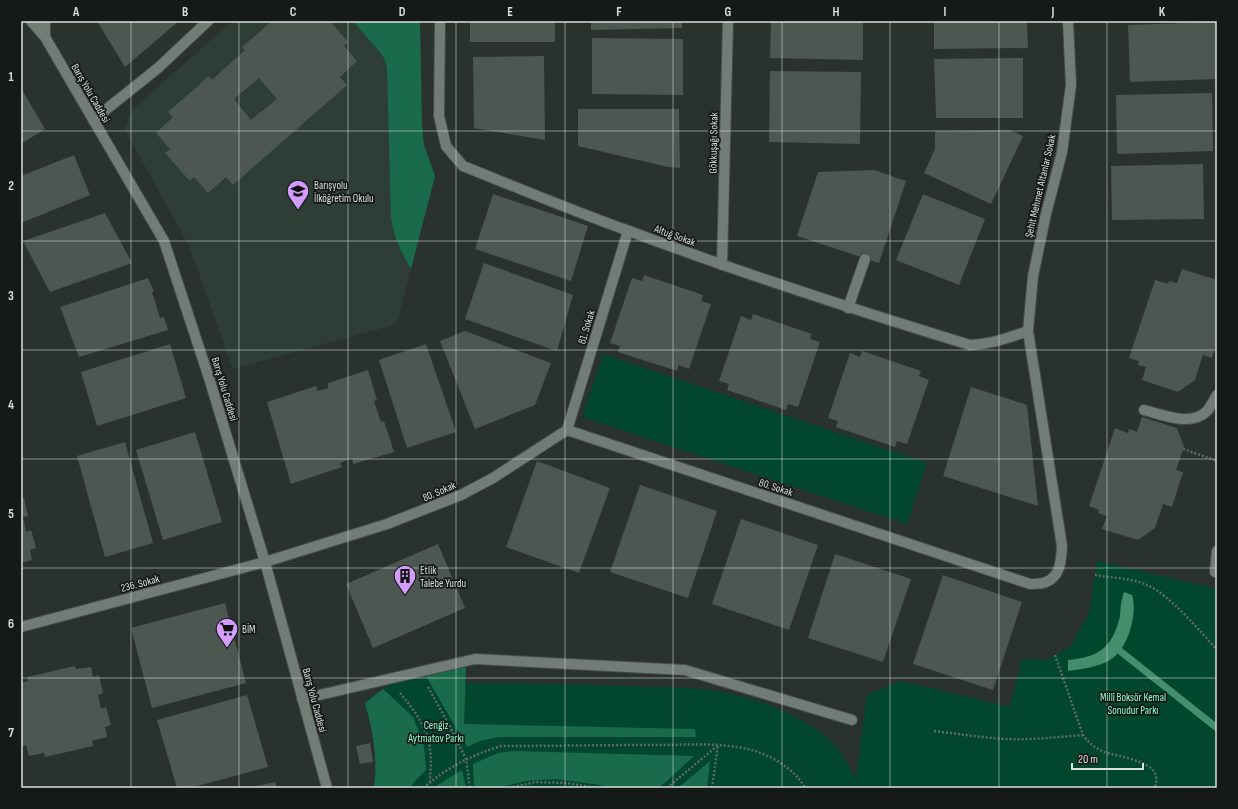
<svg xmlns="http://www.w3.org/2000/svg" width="1238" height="809" viewBox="0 0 1238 809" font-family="'Sofia Sans Condensed',sans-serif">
<rect width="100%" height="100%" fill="#29322d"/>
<path fill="#2e3e36" d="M232 21H420L422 126 424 145 435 176 397 324 233 369 189 246 125 130 131 111Z"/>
<path fill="#00472e" d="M603 354 927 463 907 524 582 417Z
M1097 561 1217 589V788H374C378 758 373 732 365 703L383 689 391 684 466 667V683C517 683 569 684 621 686 648 687 676 687 703 689 745 694 799 712 831 741 842 751 848 766 856 779L867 695 900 681 1010 707 1022 659 1047 660 1070 647 1089 614Z"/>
<path fill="#196b4b" d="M353 21H420L422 126 424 145 435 176 411 269C401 252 394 238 391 218L387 67 383 56Z
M466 667 464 724 695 729 696 737H499L480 741 467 747 426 676Z
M383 689 413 717 424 746 426 770 415 781 410 788H374C378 758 373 732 365 703Z
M515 751 694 756 659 788H608L600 785 556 779 526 781 497 788H474L473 764 498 753Z
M710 761 707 788H678Z
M462 770 466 788H433Z"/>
<path fill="#438f6d" d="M1124 592 1132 595C1138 613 1128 650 1110 660 1098 667 1082 669 1068 671V660C1098 657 1111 649 1119 620 1121 615 1120 609 1121 604 1122 600 1123 596 1124 592Z"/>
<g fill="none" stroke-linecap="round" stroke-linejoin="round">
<path stroke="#438f6d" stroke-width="7" d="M1120 651 1217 728"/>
</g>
<path fill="#4d5752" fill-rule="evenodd" d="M97 21H179L125 67Z
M272 21H330L348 42 344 46 357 61 340 77 347 85 233 185 226 177 208 193 194 177 190 181 165 153 170 149 156 133 173 117 168 112 209 76 212 80 245 50 242 47ZM259 78 277 99 251 120 234 99Z
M470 21H555V42H470Z
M591 21H682V28L591 30Z
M771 21H863V60L770 58Z
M934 21H1027L1028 48 934 49Z
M1217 22V79L1130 82 1128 25Z
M592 38 683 39V95L592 94Z
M544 56 545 140 474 128 473 57Z
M1023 58V118H936L934 59Z
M770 71 861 72 860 144 769 142Z
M21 88 45 129 21 144Z
M1212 93 1213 151 1117 154 1116 95Z
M578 109H679L680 168 668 167 578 146Z
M1009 130 1023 136 991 204 924 173 935 149V131Z
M74 155 90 195 21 223V176Z
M1203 164 1204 219 1112 220 1111 166Z
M874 170 906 181 879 263 797 236 818 172Z
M493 194 588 226 571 281 475 249Z
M923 194 985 219 959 285 896 260Z
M105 213 132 263 50 292 23 241Z
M484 263 573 295 557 351 465 319Z
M1182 269 1217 280V316L1215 321 1217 322V342L1212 358 1203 355 1195 380 1178 392 1142 380 1146 367 1138 365 1139 361 1129 358 1155 280 1168 284 1169 281 1177 283Z
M644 275 703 295 701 301 711 304 689 369 679 365 677 371 618 352 620 346 610 343 632 278 642 281Z
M148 278 154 291 152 292 160 318 164 317 168 330 79 357 60 307Z
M753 314 812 334 810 339 820 342 798 407 788 404 786 410 727 390 729 384 719 381 741 316 751 320Z
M465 331 551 363 535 405 475 429 440 341Z
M170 344 186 398 97 426 81 372Z
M426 344 456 432 407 448 379 360Z
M862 351 921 371 919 376 929 380 907 444 897 441 895 447 836 427 838 421 828 418 850 353 860 357Z
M368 370 377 400 374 401 381 422 384 421 394 452 353 464 352 458 340 463 342 467 291 484 267 402 316 386 318 391 328 388V383Z
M971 387 1027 405 1038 506 943 476Z
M1142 417 1177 428 1184 447 1176 470 1183 472 1172 507 1163 504 1155 528 1138 540 1102 529 1107 516 1098 513 1099 510 1089 506 1115 428 1128 433 1129 429 1137 432Z
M195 432 222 522 163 540 136 450Z
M125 442 153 543 105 557 77 456Z
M537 461 610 488 579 573 506 547Z
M640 485 717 511 688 598 610 572Z
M24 498 28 516 23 517 26 532 31 530 36 548 30 550 32 560 21 563V499Z
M741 519 818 545 789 630 712 604Z
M438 544 465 608 373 648 346 584Z
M835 554 911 579 883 662 808 638Z
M943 575 1022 602 993 690 913 664Z
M225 603 246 683 152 708 131 628Z
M75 666 76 669 91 667 93 677 99 675 103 693 98 695 101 709 106 707 111 725 105 727 107 737 92 741 93 746 45 757 44 753 29 756 26 745 21 747V683L28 681 27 677Z
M247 695 268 767 190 788H177L157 720Z
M370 743 373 762 360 764 356 746Z
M275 782 277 788H253V787Z"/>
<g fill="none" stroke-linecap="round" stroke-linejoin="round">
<g stroke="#464d49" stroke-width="12">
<path id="minor" d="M31 21 45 37
M45 21V37L164 241 209 378 265 562 327 788
M440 21 439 116 446 146 463 166C518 188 573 211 629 231 741 273 855 310 970 345 991 344 1008 338 1028 331
M93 120 158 68 208 21
M722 265 728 21
M848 308 865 259
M1144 410C1163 415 1191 427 1207 411 1211 406 1214 400 1217 395
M567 430 628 231
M1215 572 1217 551
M21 627 265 562 387 524 461 495 493 478 567 430 1030 584C1035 584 1042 584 1046 582 1061 576 1061 560 1062 546L1028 331 1033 276 1046 214 1062 152 1071 85 1068 21
M302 699 475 659 685 670 852 720"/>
</g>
<path stroke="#626965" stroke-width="2.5" stroke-dasharray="2 2" stroke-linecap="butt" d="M1183 449 1217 461
M1095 575C1112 578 1132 578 1147 585 1169 594 1201 632 1217 650
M1055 655 1083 735C1089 743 1095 748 1104 752 1117 756 1153 761 1156 776 1157 780 1156 784 1155 788
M428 687 449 725 466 759 470 788
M400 693C414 710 428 728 430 750 432 760 430 771 430 782
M934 731C959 734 983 738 1008 739 1033 740 1058 737 1083 735
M423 788C448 767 470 756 501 746 551 746 602 745 652 745 685 745 720 742 752 750 772 756 795 769 805 788
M509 788 535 782 567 783 596 788
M667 788 717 746
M712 788 718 745
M1191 788H1195"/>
<use href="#minor" stroke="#727c76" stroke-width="10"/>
</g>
<path fill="none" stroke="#dadfdc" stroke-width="1" stroke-opacity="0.55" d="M131 21V788M239 21V788M348 21V788M456 21V788M565 21V788M673 21V788M782 21V788M890 21V788M999 21V788M1107 21V788M21 131H1217M21 241H1217M21 350H1217M21 459H1217M21 568H1217M21 678H1217"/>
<defs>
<g id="school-pin" transform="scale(1.15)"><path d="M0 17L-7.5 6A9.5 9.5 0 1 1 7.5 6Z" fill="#d39cfc" stroke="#151917"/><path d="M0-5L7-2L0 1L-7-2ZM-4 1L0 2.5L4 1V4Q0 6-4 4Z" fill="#111"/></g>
<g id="building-pin" transform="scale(1.15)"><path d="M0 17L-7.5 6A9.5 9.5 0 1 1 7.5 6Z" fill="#d39cfc" stroke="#151917"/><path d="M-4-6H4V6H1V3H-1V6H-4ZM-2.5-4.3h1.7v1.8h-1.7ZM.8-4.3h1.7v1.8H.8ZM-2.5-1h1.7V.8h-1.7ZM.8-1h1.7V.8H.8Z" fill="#111"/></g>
<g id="supermarket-pin" transform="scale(1.15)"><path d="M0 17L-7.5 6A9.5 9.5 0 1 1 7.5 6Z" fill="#d39cfc" stroke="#151917"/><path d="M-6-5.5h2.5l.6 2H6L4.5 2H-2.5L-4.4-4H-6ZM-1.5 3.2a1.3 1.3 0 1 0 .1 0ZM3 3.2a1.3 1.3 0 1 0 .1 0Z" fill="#111"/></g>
</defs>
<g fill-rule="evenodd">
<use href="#school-pin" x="298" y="191"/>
<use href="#building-pin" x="405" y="576"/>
<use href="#supermarket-pin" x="227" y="629"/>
</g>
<g text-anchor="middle" stroke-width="3.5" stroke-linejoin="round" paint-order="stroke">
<g font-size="11" fill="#dadfdc" stroke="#151917">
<text transform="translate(91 93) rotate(60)" y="4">Barış Yolu Caddesi</text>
<text transform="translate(713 143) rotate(-89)" y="4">Gökkuşağı Sokak</text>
<text transform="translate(1040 186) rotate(-77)" y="4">Şehit Mehmet Altanlar Sokak</text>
<text transform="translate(675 235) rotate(20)" y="4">Altuğ Sokak</text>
<text transform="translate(586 327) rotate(-73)" y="4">81. Sokak</text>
<text transform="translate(225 389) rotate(73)" y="4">Barış Yolu Caddesi</text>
<text transform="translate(776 487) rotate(18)" y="4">80. Sokak</text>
<text transform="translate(439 491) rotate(-23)" y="4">80. Sokak</text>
<text transform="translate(140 583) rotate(-15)" y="4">236. Sokak</text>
<text transform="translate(315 700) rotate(75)" y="4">Barış Yolu Caddesi</text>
</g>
<g font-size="11" fill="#dadfdc" stroke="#151917" text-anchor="start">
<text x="314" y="189">Barışyolu<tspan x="314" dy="13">İlköğretim Okulu</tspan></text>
<text x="420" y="574">Etlik<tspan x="420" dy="13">Talebe Yurdu</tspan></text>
<text x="242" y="633">BİM</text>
</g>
<g font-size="11" fill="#8ffac8" stroke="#151917">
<text x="1133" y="701">Millî Boksör Kemal<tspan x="1133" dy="13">Sonudur Parkı</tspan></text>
<text x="436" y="729">Cengiz<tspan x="436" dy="13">Aytmatov Parkı</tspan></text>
</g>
</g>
<rect width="1238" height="809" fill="none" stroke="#151917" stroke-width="44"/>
<path d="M1072 763v6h71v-6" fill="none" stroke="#dadfdc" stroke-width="2"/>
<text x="1078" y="763" font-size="12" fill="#dadfdc" stroke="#151917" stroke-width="3" paint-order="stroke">20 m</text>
<rect x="22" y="22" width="1194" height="765" fill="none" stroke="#dadfdc" stroke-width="1.5"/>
<g font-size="13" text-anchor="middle" font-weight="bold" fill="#dadfdc">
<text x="76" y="16">A</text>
<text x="185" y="16">B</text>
<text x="293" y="16">C</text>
<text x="402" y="16">D</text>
<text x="510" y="16">E</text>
<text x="619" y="16">F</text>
<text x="728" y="16">G</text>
<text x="836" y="16">H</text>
<text x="945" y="16">I</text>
<text x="1053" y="16">J</text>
<text x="1162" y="16">K</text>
<text x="11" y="81">1</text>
<text x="11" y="190">2</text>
<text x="11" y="300">3</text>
<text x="11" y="409">4</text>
<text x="11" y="518">5</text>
<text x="11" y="628">6</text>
<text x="11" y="737">7</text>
</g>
</svg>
